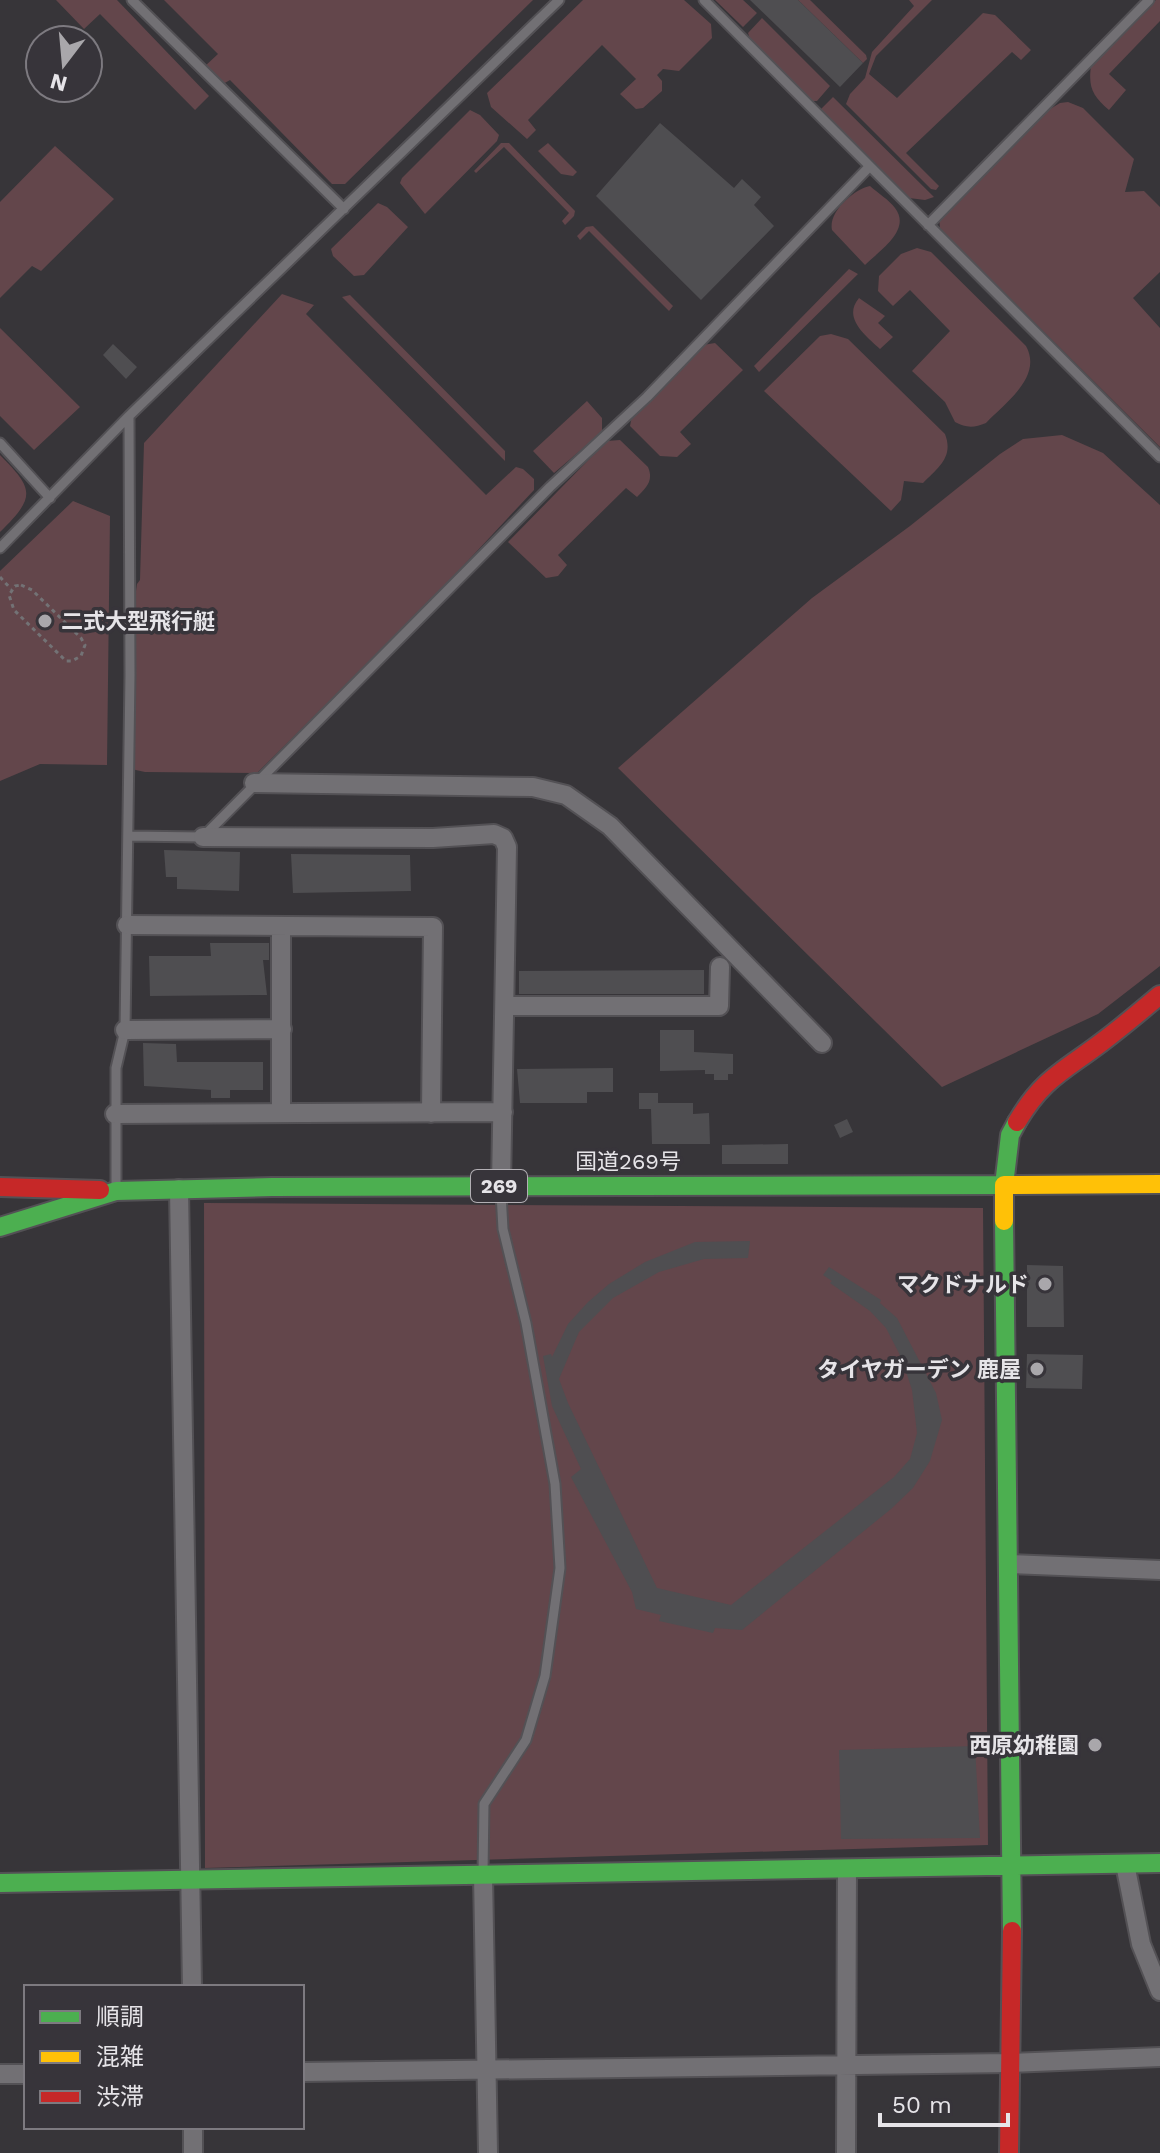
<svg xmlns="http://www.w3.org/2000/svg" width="1160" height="2153" viewBox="0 0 1160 2153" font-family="'Work Sans','Noto Sans JP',sans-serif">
<rect width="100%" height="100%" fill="#373539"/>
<path fill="#63464b" d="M56 0H117L209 96 195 110 100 14 84 29Z
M164 0H533L345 184H332L230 80 223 84 204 67 218 54Z
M583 0H684L711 24 712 38 679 71 663 69 657 75 662 81V91L643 108 636 109 620 94 636 79 602 45 528 120 536 130 527 139 491 107 487 93Z
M715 0H743L757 13 743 27Z
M798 0H810L866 55 867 59 863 63Z
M909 0H932L876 56 869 74 897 98 983 13 995 15 1031 50 1021 60 1012 52 906 153 939 186 936 190 931 189 846 104 850 94 865 78 872 52 914 6Z
M1156 0H1160V21L1109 74 1126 90 1109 110C1093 96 1088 88 1091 66Z
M762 18 830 86 817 101H811L750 39 748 33Z
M833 97 934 197 925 200 909 198 820 110Z
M1068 102 1083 108 1134 159 1125 192 1144 191 1160 207V272L1133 298 1160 328V447L945 234 940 228 939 217 1050 109 1060 103Z
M470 110 480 115 499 135 497 141 425 214 400 183 402 178Z
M501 143H509L575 211 574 216 565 225 562 221 569 213 504 147 476 173 474 171Z
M548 143 577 172 573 176 561 174 538 151Z
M55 146 114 199 41 271 32 266 0 298V202Z
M870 186C878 193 889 200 895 208 912 230 879 251 865 265L832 230C828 212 854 189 870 186Z
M378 203 387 207 408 227 364 275 354 276 333 256 331 249Z
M593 226 673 306 669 311 589 231 580 240 577 236 586 227Z
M917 248 931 252 1026 346C1043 377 1005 403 986 423 974 428 966 428 955 422L945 402 912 371 950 331 910 290 893 306 878 291 879 276 901 254Z
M849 269 858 274 759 372 754 366Z
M282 294 314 305 306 314 486 495 516 467 523 469 534 479V490L420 612 257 773 145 772 131 769 134 605 137 584 140 580 144 443Z
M350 295 505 451V461L342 297Z
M859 298 885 316 878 323 893 337 880 349C866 336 842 318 859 298Z
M0 328 80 407 34 450 0 416Z
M831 334 848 339 945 434C954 457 938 468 923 483L904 481 901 500 891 511 764 391 820 336Z
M715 343 743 370 680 432 691 444 677 457 660 456 630 426 632 416 703 345Z
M587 401 602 418V432L554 473 533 451Z
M1062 435 1103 453 1160 505V966L1098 1014 942 1087 618 768 812 598 910 526 1000 454 1023 439Z
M620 440 648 467C654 481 646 488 637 497L626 488 558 555 567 565 558 576 546 578 508 542 607 441Z
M0 455C34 489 36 497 0 532Z
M73 501 110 516 107 765 40 764 0 781V571Z
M204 1203 983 1208 988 1845 205 1868Z"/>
<path fill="#4f4e51" d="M750 0H798L863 63 840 87Z
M660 123 734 188 742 179 761 197 754 205 774 226 701 300 596 196Z
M113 344 137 367 126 379 103 355Z
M164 850 240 852 239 891 177 889V877H166Z
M291 854 410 855 411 891 293 893Z
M210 943H269V960H263L267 995 150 996 149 956H211Z
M704 970V994H519V971Z
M660 1030H694V1052L733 1054V1074H728V1080H714V1074H705V1070L660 1071Z
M143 1043 176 1044 177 1062H263V1090H230V1098H211V1090L144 1086Z
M613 1068V1092H587V1103H520L517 1069Z
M639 1093H658V1103H693V1114L709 1113 710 1144H652L651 1109H639Z
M847 1119 853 1132 840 1138 834 1125Z
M788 1144V1164H722V1145Z
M750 1241 748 1258 704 1259 659 1272 613 1298 579 1332 559 1379 568 1403 657 1588 731 1605 894 1477 910 1459 917 1433 912 1390 902 1359 886 1328 870 1311 830 1283 832 1281 823 1275 829 1267 881 1300 880 1303 897 1318 936 1393 942 1420 930 1461 913 1488 891 1509 742 1630 715 1628 713 1633 659 1621 661 1615 636 1609 632 1592 571 1477 581 1469 552 1406 543 1356 551 1354 552 1357 568 1324 588 1302 609 1284 645 1262 695 1242Z
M1027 1265 1063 1266 1064 1327H1027Z
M1027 1354 1083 1355 1082 1389 1026 1388Z
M975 1746 980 1838 841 1839 839 1750Z"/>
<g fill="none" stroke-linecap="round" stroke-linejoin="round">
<g stroke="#535155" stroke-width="13">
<path id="lane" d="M132 0 344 209
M704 0 1160 457
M928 225 1149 0
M0 443 50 498
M0 548 129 416 559 0
M128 836 203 837 550 487 647 397 869 167
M116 1187V1068L125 1030 130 675 129 416
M483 1873 484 1804 526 1740 545 1676 560 1568 555 1484 526 1323 503 1229 501 1193"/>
</g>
<g stroke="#535155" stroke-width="22">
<path id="street" d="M254 783 533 787 566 795 610 826 822 1043
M203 837 433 838 494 834 503 838 507 847 501 1186
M127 925 433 927 431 1113
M506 1006H719L720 967
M125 1030 282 1029
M281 1113V927
M115 1114 503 1112
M179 1189 192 1987
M1008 1564 1160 1570
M1125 1864 1141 1944 1160 1991
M483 1875 488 2153
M302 2072 1010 2063 1160 2057
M0 2074H26
M193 2153V2127
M846 2153 847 1869"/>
</g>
<g stroke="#535155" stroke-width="22">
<path id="fast" d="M1004 1221 1012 1931
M0 1227 116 1191 272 1187 1004 1185 1010 1135 1017 1122
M0 1883 1160 1863"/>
</g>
<g stroke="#535155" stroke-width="22">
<path id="slow" d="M1004 1221V1185L1160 1184"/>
</g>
<g stroke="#535155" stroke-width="22">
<path id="jam" d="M1017 1122C1043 1078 1064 1071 1102 1042 1122 1027 1141 1011 1160 995
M0 1187 100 1190
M1009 2153 1012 1931"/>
</g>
<path stroke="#737275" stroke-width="3" stroke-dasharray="4 4" stroke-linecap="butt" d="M0 577 11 589
M21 585 32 590 81 638 85 645 81 656 72 661H66L14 610 9 595 15 586Z"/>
<use href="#lane" stroke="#727074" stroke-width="9"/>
<use href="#street" stroke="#727074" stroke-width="18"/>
<use href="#fast" stroke="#4caf50" stroke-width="18"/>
<use href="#slow" stroke="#ffc107" stroke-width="18"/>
<use href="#jam" stroke="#c62828" stroke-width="18"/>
</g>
<g fill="#a9a7ab" stroke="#37343a" stroke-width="3">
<circle cx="45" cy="621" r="8"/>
<circle cx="1045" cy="1284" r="8"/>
<circle cx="1037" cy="1369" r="8"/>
<circle cx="1095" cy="1745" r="8"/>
</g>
<g text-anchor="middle" stroke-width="7" stroke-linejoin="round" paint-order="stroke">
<rect fill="#37343a" stroke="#b2afb4" stroke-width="2" x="471" y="1170" width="56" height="32" rx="6"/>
<g font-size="20" font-weight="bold" fill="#e6e4e8">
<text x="499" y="1193">269</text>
</g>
<g font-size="22" font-weight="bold" fill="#e6e4e8" stroke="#37343a" text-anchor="end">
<text x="61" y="629" text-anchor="start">二式大型飛行艇</text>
<text x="1029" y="1292">マクドナルド</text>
<text x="1021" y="1377">タイヤガーデン 鹿屋</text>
<text x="1079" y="1753">西原幼稚園</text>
</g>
<g font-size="22" fill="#e6e4e8" stroke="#37343a">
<text x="628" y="1169">国道269号</text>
</g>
</g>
<rect x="24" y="1985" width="280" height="144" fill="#37343a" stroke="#7d7a80" stroke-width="2"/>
<rect x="40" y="2011" width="40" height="12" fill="#4caf50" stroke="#7d7a80" stroke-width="2"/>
<text x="96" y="2025" font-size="24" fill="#e6e4e8">順調</text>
<rect x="40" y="2051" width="40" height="12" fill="#ffc107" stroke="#7d7a80" stroke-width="2"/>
<text x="96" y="2065" font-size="24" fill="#e6e4e8">混雑</text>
<rect x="40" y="2091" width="40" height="12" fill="#c62828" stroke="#7d7a80" stroke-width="2"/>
<text x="96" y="2105" font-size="24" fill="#e6e4e8">渋滞</text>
<g transform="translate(64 64) rotate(196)"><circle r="38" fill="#37343a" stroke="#7d7a80" stroke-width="2"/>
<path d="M0-6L14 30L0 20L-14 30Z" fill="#a9a7ab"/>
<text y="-12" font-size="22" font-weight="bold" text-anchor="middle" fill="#e6e4e8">N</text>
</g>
<path d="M880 2113v12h128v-12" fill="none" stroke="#e6e4e8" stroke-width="4"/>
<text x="892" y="2113" font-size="24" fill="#e6e4e8" stroke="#37343a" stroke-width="6" paint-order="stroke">50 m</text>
</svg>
